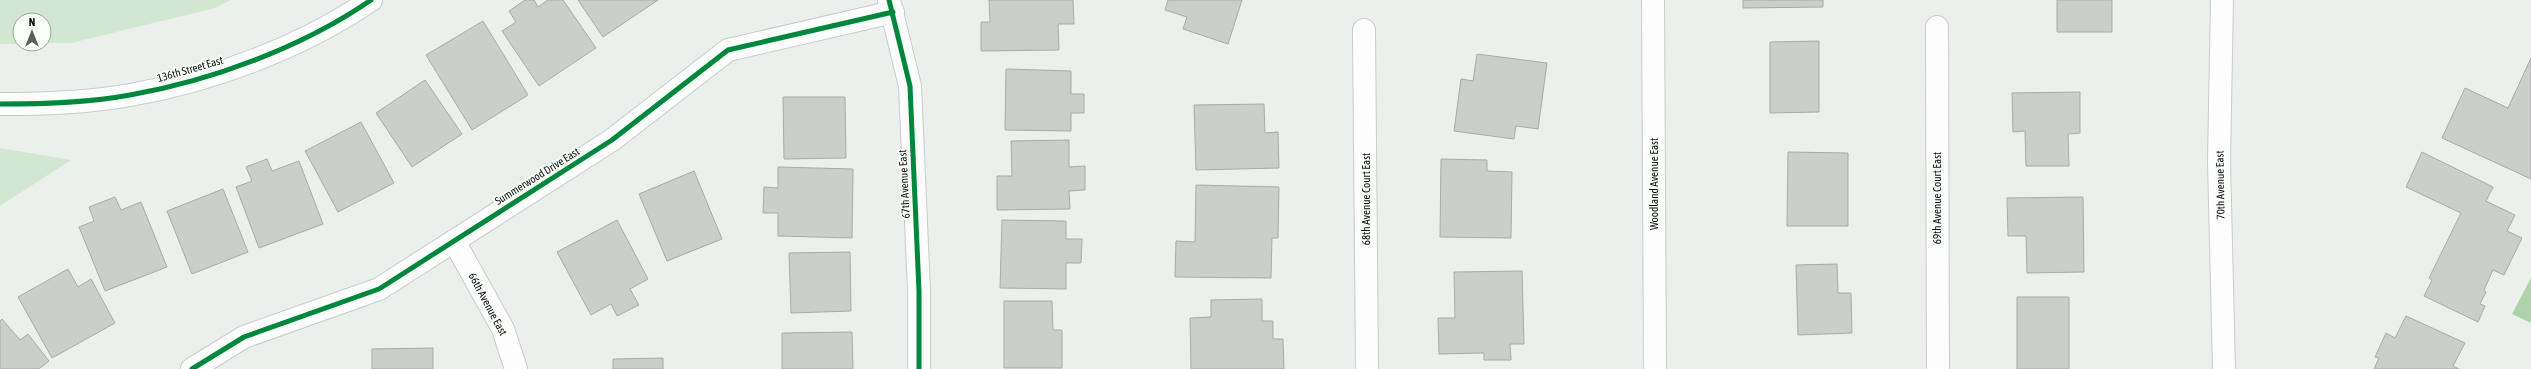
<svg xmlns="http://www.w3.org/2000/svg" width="2531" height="369" viewBox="0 0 2531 369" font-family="'Asap Condensed',sans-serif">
<rect width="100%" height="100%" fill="#ecf0ec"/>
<path fill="#d2e7d0" d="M0 0H231L215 8 71 43H44V20H20V44H0Z
M0 148 71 160 0 206Z"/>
<path fill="#aed2aa" d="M2531 278V323L2512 314Z"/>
<path fill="#cccecb" stroke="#a8aba8" d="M525 0H534L538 7 548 0H563L596 48 539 86 502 31 516 22 509 11Z
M578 0H658L603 37Z
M989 0H1073L1074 24H1058L1059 50 981 51V22H990Z
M1168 0H1242L1228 44 1183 29 1187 17 1165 10Z
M1743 0H1823V7L1743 8Z
M2057 0H2112V32H2057Z
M483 21 528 95 472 130 426 55Z
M1819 41V112L1770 113V42Z
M1477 54 1547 63 1538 129 1516 126 1514 139 1454 131 1461 79 1473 81Z
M2531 58V179L2442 138 2465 88 2508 108Z
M1006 69 1071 71V94H1084V113H1071V131L1005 130Z
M425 80 462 134 412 167 376 113Z
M2080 92V133L2068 134 2069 166H2026L2025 131 2013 132 2012 93Z
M783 97H845L846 158 784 159Z
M1264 104 1265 133 1278 132 1279 168 1196 170 1194 105Z
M361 122 394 183 338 212 305 151Z
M1069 140V167L1085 166V190L1069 191 1070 209 997 210V176H1012L1011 141Z
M1788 152 1848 153V226H1787Z
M2422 152 2493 187 2486 201 2515 215 2507 231 2522 238 2504 275 2493 270 2484 290 2486 292 2480 304 2485 306 2478 322 2424 296 2432 280 2429 278 2461 213 2406 187Z
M267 159 272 171 299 161 323 224 259 248 236 187 252 181 246 167Z
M1441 159 1487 160V171L1512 172 1511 238 1440 237Z
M778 167 853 169 852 238 778 236V213H763L764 187 778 188Z
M694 171 722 239 667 261 639 194Z
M1196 185 1279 187 1278 238H1272L1271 278 1175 277 1176 241 1195 242Z
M223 189 248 252 192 274 167 211Z
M115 197 121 210 141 202 167 267 105 291 79 227 94 221 89 207Z
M2083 197 2084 272 2027 273 2026 236H2008L2007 198Z
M617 220 648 279 630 289 639 305 617 316 611 304 591 315 557 252Z
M1002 220 1066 221V239H1082L1081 263H1066V289L1000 288Z
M850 252 851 311 791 313 789 253Z
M1837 264 1838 293H1851L1852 333 1798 335 1796 265Z
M68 269 78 287 91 279 115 323 52 358 18 297Z
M1522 271 1524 344H1510L1511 360H1484V353L1439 354 1438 318H1455L1454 272Z
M2017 297H2069V369H2017Z
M1262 299V321H1273V339H1283L1284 369H1191L1190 318 1211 317V300Z
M1004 301H1052L1053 330H1062V368H1004Z
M2406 316 2465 343 2453 366 2459 369H2374L2379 358 2375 357 2386 333 2395 338Z
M2 319 20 340 28 334 49 361 39 369H0V321Z
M852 332 853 369H782V333Z
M433 348V369H372V349Z
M663 358V369H613V359Z"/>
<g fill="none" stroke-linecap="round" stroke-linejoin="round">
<g stroke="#c9ccc9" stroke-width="24">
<path id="minor" d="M889 0 910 86 919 291V369
M1653 0 1655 369
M2222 0 2219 161 2224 369
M1937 27 1938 369
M1364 30 1367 369
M0 104C43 104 87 103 130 95 211 81 303 47 371 0
M454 241 503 329 516 369
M192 369 244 337 379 289 612 140 728 50 893 12"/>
</g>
<use href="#minor" stroke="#fcfdfc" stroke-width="22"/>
<g stroke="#f9fff8" stroke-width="8">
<path id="cycleway" d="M889 0 910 86 919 291V369
M0 104C43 104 87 103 130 95 211 81 303 47 371 0
M192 369 244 337 379 289 612 140 728 50 893 12"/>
</g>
<use href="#cycleway" stroke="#00873e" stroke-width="5"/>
</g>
<g text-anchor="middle" stroke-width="3.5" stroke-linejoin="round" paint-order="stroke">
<g font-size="11" fill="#0d100d" stroke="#f9fff8">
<text transform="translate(190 69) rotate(-16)" y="4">136th Street East</text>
<text transform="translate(537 176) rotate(-32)" y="4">Summerwood Drive East</text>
<text transform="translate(904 184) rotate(-93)" y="4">67th Avenue East</text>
<text transform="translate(1654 184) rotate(-90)" y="4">Woodland Avenue East</text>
<text transform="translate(2220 185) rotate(-91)" y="4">70th Avenue East</text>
<text transform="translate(1937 198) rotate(-90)" y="4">69th Avenue Court East</text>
<text transform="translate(1366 199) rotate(-90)" y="4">68th Avenue Court East</text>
<text transform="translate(488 304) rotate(62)" y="4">66th Avenue East</text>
</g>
</g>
<g transform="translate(32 32)"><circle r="19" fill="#f9fff8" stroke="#9b9f9a"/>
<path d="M0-3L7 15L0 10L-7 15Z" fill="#5b5e5b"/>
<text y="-6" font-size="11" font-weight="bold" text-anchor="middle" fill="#0d100d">N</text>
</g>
</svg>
